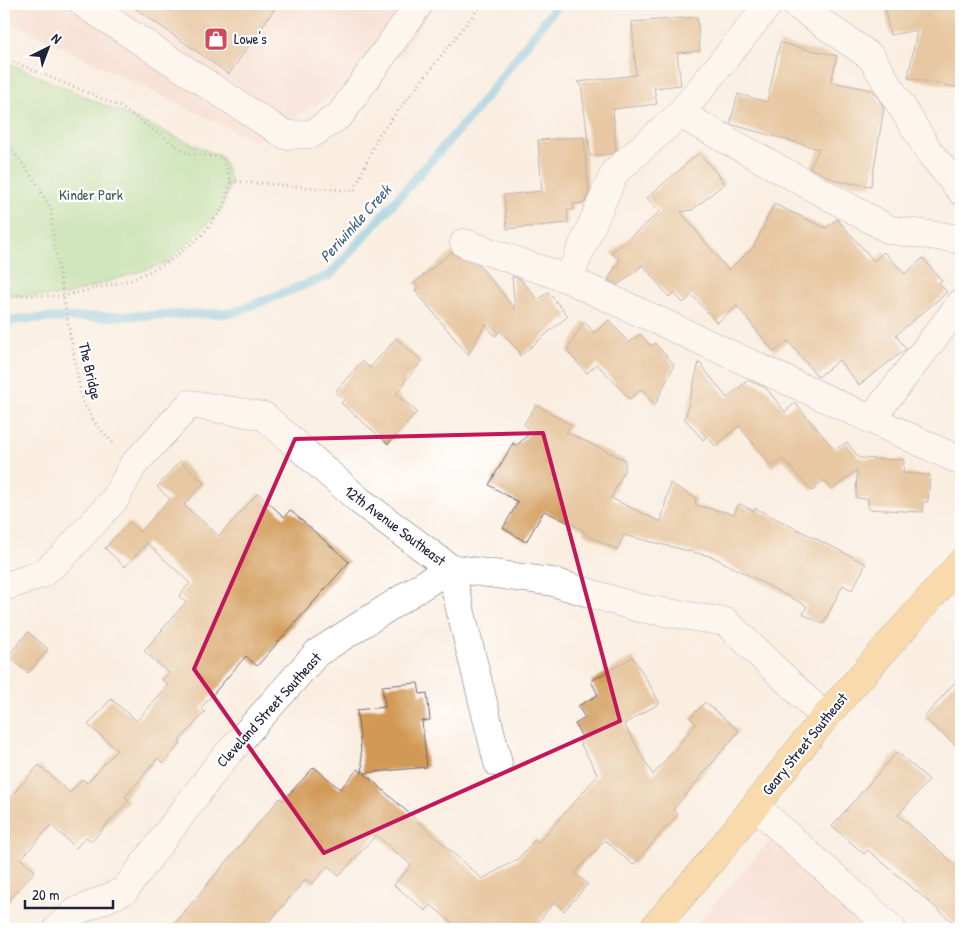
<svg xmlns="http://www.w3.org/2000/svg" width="965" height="933" viewBox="0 0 965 933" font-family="'Patrick Hand',sans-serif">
<rect width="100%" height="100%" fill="#fff"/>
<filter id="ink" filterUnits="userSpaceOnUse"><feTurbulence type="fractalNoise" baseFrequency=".02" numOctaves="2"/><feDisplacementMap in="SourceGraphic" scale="10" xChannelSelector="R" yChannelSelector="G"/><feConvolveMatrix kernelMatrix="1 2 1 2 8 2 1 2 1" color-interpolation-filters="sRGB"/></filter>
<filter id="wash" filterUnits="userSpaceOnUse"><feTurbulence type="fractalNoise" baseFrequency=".0096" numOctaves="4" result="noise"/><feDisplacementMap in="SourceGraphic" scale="20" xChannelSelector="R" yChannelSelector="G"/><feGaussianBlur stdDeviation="1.12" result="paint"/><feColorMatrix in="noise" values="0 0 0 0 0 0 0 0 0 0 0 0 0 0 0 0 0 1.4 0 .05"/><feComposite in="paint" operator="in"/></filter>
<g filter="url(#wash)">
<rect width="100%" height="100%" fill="#faeee1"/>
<path fill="#f7d1c8" d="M4 4H434L404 53 255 141 4 19Z
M781 828 898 929H692Z"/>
<path fill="#a0db8f" stroke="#617e65" d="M4 61 222 157 231 181 223 208 169 262 64 296H4Z"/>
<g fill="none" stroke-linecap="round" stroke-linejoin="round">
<path stroke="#66bfe4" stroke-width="9" d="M4 323 22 319 232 313 330 275 475 111 558 4"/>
</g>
<g id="blocks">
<path fill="#d19954" d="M129 4H278L229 74Z
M884 4H957L961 27V88L908 78 917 30 890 35Z
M697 17 700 51 677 53 681 85 654 88 657 104 613 109 616 150 611 154 590 156 581 84 578 82 636 75 632 22Z
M780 43 837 56 831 82 873 90 884 108 871 186 837 181 810 168 819 149 730 124 738 94 767 102Z
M584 137 589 193 584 203 573 204 574 210H567L568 223 507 229 504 195 542 191 538 140Z
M699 153 725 183 692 210 681 212 728 270 753 248 774 204 826 228 837 219 874 261 884 252 905 274 923 258 942 281 939 283 947 292 896 335 906 349 859 385 839 360 818 377 788 341 774 352 737 306 717 323 692 295 683 303 674 293 669 297 643 265 618 285 608 280 620 260 611 253 660 212 647 198Z
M452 252 461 259 479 265 515 309 512 276 520 279 538 300 548 292 568 316 520 356 519 351 500 331 495 336 485 324 468 355 415 290 418 288 414 283Z
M609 320 629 343 640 334 651 346 655 343 674 365 655 405 642 389 630 399 597 364 587 373 567 351 584 321 594 333Z
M396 338 422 361 404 382 405 383 396 394 417 412 388 444 341 403 344 400 335 392 362 361 370 368Z
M699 362 727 398 748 380 766 388 785 412 795 403 835 450 847 442 859 458 904 460 903 473 930 475 928 502H923V512L868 509V499L856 498 857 470 832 490 824 480 812 491 783 459 772 467 739 426 715 446 707 436 703 440 685 419Z
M536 405 571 425 566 432 625 460V469L611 498 661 522 670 483 696 498 695 505 734 514 739 504 754 511 755 508 866 564 852 590 843 585 823 624 803 614 807 606 713 557 624 535 617 550 583 533 584 530 544 511 526 542 503 528 518 502 489 485 513 443 516 446 531 432 524 424Z
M180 461 204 483 184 505 219 536 258 493 284 517 290 510 349 562 257 666 246 656 201 708 205 712 179 741 181 743 163 763 158 758 125 797 129 800 92 841 86 837 76 848 51 825 21 859 35 871 4 906V804L39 765 70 793 82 779 87 783 117 750 88 725 111 699 137 721 168 685 162 680 169 673 144 651 186 602 179 596 190 583 147 543 125 567 105 548 129 522 140 532 170 499 157 487Z
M28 632 48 649 28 673 8 656Z
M633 657 660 703 624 724 653 775 696 724 690 718 705 702 739 731 673 810 678 814 633 865 605 840 575 873 588 884 564 911 555 902 532 929H459L431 905 426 911 394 885 411 865 376 835 339 876 328 866 312 884 306 879 263 929H170L280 798 283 801 314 767 340 789 358 769 363 773 357 710 385 707 382 686 418 683 420 694 427 693 430 720 422 721 427 767 364 773 482 879 518 859 535 839 539 842 598 775 579 741 583 739 575 724 585 718 578 706 598 695 591 681Z
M961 675V750L924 718Z
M897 752 929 780 898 815 961 869V929L868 850 864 854 832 826Z"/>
</g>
</g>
<g filter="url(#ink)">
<use href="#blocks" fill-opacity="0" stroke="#6e6975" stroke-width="1"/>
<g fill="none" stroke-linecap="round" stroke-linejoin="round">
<g stroke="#6e6975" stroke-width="29">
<path id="minor" d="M84 4 285 135 312 134 340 115 419 4
M769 4 680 114 615 172 568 279 961 461
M795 4 871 57 930 153 961 191
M680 114 890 230 961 239
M464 243 568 279
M871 419 961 303
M4 587 42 574 61 558 115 499 133 465 190 404 264 416 360 501 450 568 553 582 639 608 726 622 825 717
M755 806 892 929
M57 929 75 912 124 891 219 764 317 653 450 568 498 763"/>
</g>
<g stroke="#6e6975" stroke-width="29">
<path id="major" d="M653 929 712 860 825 717 961 563"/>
</g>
<path stroke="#6e6975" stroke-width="3" stroke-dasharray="1 4" stroke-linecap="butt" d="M4 58 119 106 188 154 222 157 231 181 223 208 202 235 169 262 131 280 64 296 4 295
M4 139 36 182 51 210 54 243 82 401 97 426 113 443
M231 181 354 191 378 136 482 4"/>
<use href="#minor" stroke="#fff" stroke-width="28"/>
<use href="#major" stroke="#f6c16b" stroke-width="28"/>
</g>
</g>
<path d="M0 0H965V933H0ZM543 433 620 721 324 853 194 669 295 439Z" fill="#faeee1" fill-opacity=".55" fill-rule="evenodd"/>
<path fill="none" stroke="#c2185b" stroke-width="4" stroke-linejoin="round" d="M543 433 620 721 324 853 194 669 295 439Z"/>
<defs>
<g id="shop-square" transform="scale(1.25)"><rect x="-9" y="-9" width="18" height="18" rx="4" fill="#d1495b" stroke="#fff"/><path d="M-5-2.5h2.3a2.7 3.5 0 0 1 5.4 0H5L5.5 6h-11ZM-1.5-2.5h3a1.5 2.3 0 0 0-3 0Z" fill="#fff"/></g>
</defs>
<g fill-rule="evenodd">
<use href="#shop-square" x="216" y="39"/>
</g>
<g text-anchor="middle" stroke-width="4.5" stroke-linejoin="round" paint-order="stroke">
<g font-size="15" fill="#22223b" stroke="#fff" text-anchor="start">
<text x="234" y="44">Lowe's</text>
</g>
<g font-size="15" fill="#485a54" stroke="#fff">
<text x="91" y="200">Kinder Park</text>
</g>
<g font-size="15" fill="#22223b" stroke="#fff">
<text transform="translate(90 371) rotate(77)" y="5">The Bridge</text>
<text transform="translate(395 526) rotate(37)" y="5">12th Avenue Southeast</text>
<text transform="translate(269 710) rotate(-48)" y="5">Cleveland Street Southeast</text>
<text transform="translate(805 744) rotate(-51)" y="5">Geary Street Southeast</text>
</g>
<g font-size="16" font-style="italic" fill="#3d617f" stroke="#fff">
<text transform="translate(355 223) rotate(-48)" y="6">Periwinkle Creek</text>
</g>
</g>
<rect width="965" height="933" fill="none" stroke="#fff" stroke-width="20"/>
<g transform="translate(48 48) rotate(42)" stroke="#ffffff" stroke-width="4" paint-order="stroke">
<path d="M0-4L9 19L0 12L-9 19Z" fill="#22223b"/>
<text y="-8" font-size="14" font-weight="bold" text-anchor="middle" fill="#22223b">N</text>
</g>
<path d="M25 900v8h88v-8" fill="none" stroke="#22223b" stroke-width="2.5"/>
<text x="32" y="900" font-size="15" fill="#22223b" stroke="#ffffff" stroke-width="4" paint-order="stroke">20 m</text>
</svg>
